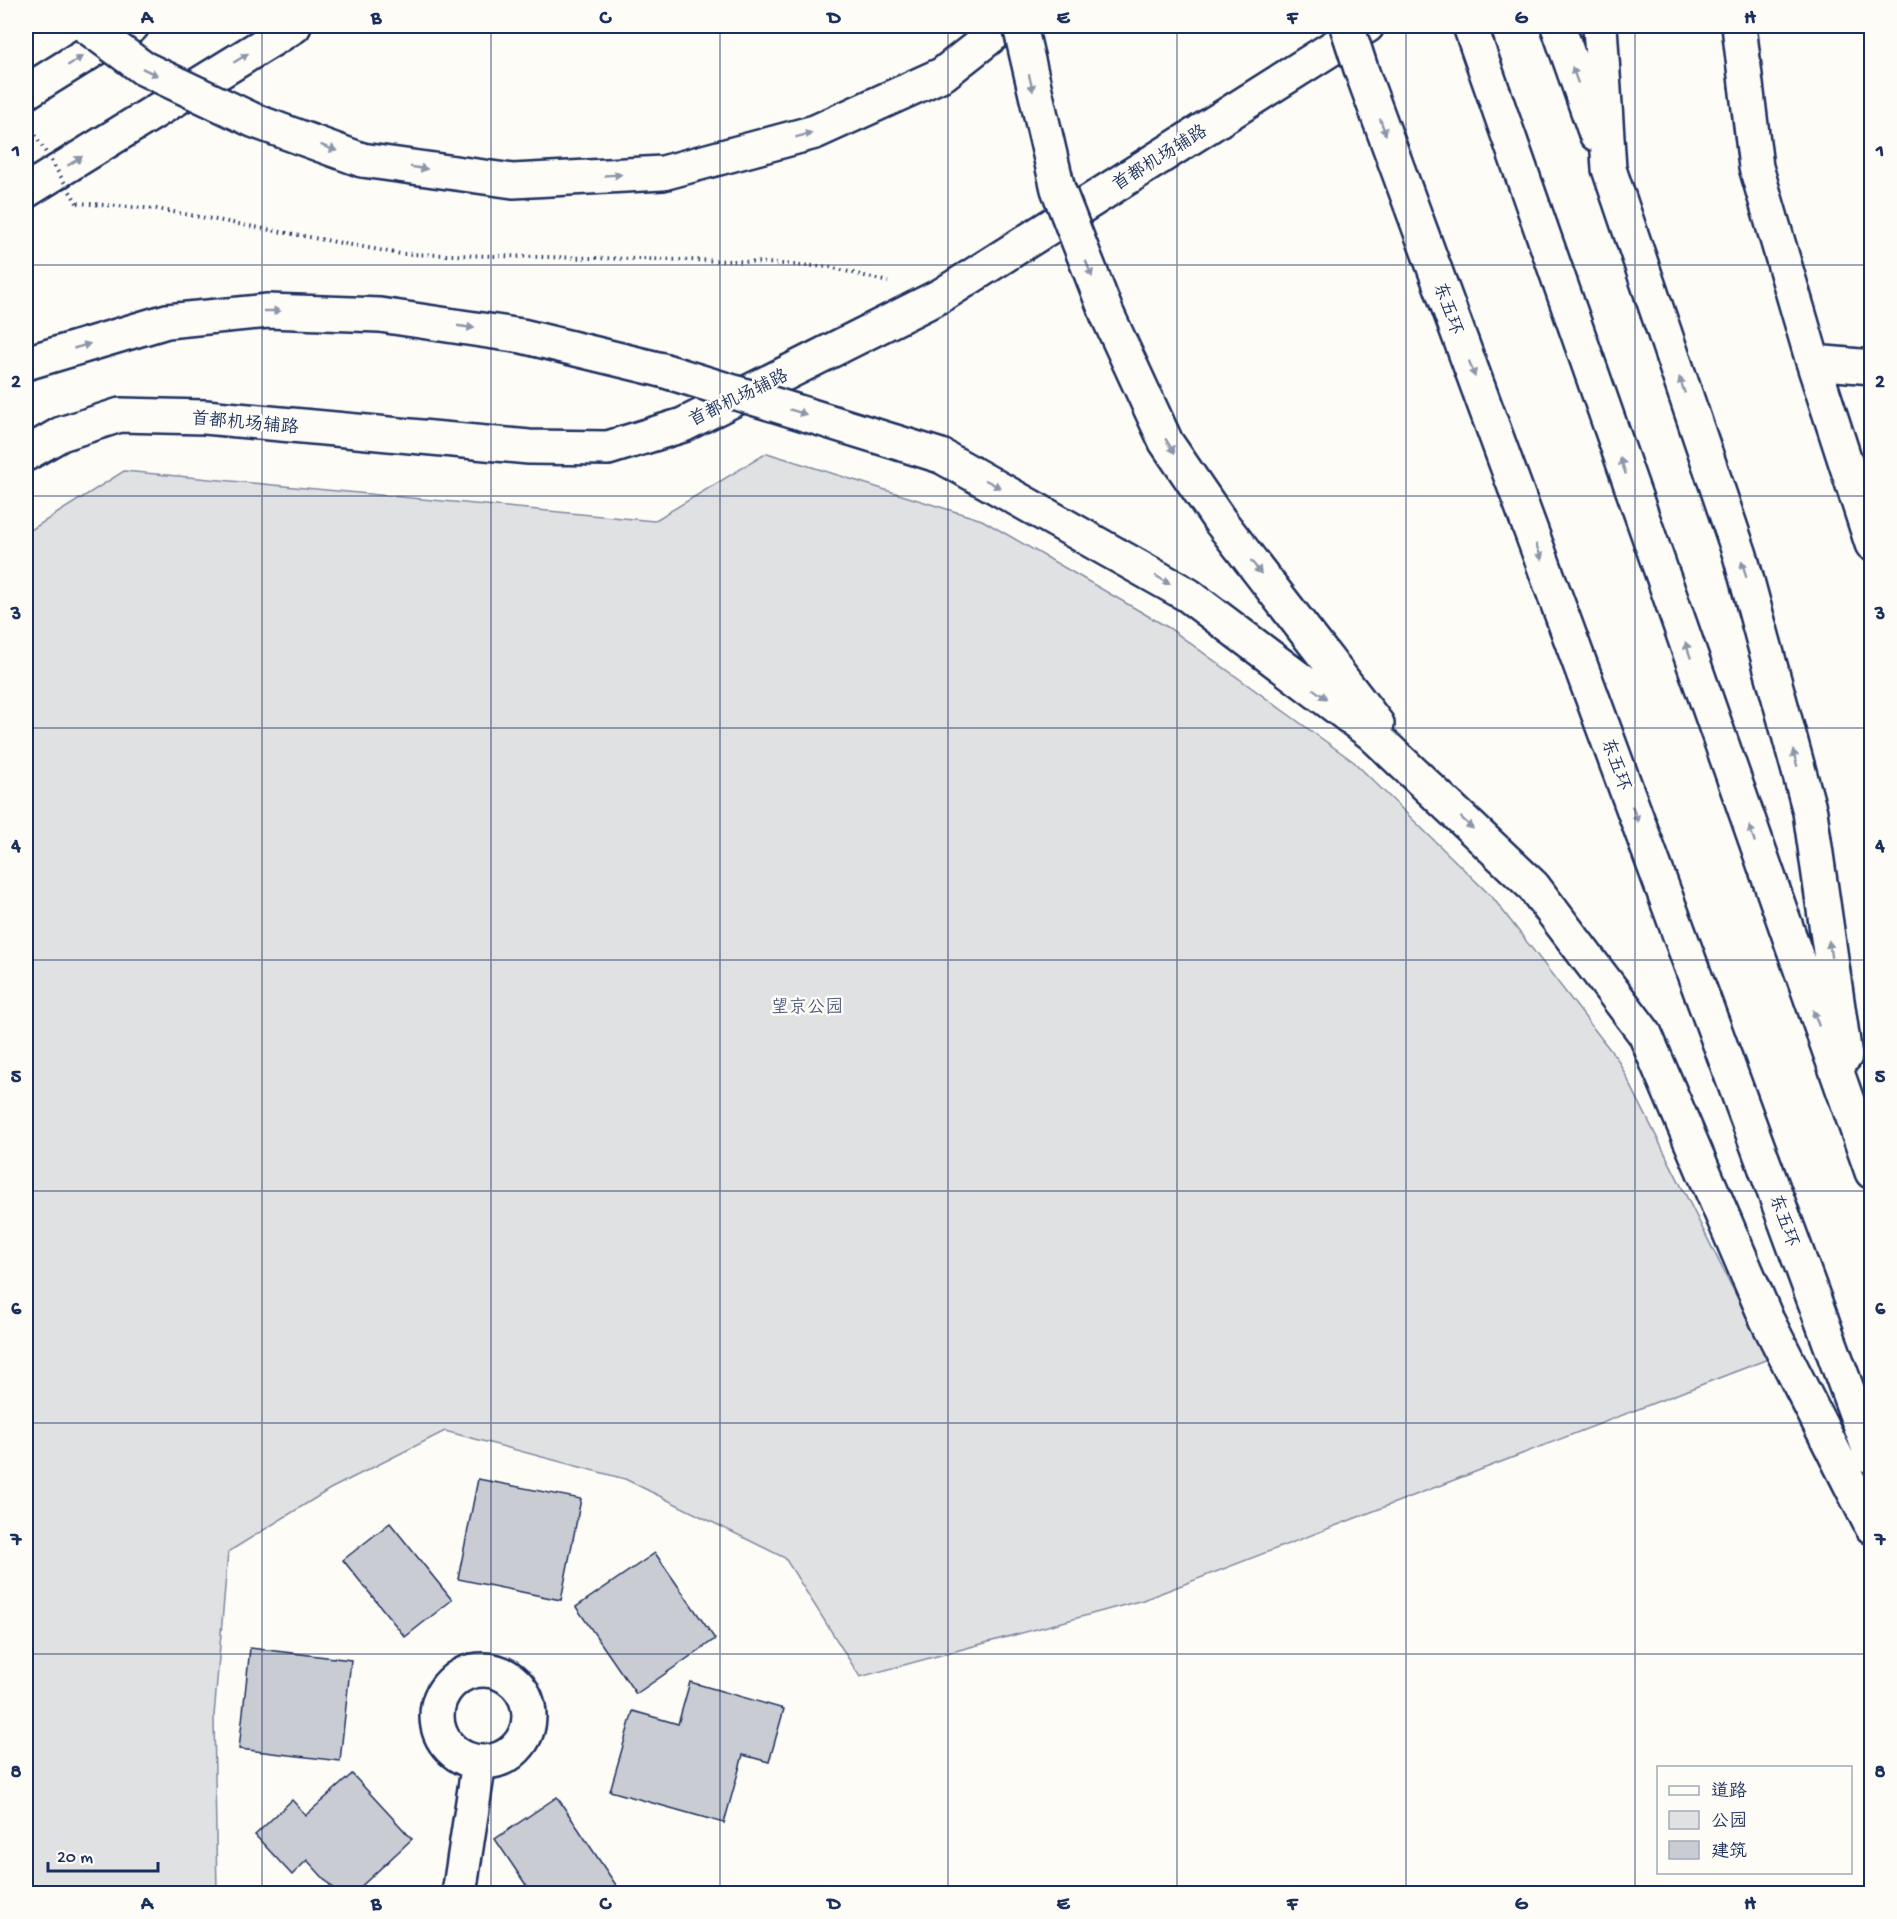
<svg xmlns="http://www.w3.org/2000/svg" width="1897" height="1919" viewBox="0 0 1897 1919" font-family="'Gochi Hand','LXGW WenKai TC',sans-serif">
<rect width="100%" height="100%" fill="#fdfcf7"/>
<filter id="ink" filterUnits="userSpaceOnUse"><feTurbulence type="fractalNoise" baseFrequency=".0167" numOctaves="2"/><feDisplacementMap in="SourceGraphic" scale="12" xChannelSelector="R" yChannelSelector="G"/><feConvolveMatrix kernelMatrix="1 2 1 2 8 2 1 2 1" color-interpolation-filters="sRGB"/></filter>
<g filter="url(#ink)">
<path fill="#e0e1e3" stroke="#7e88a0" stroke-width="1.5" d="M767 453 982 520 1169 628 1354 762 1493 898 1618 1060 1768 1359 1143 1600 860 1677 785 1558 625 1479 445 1431 330 1489 228 1552 214 1716 217 1893H26V533L124 471 654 521Z"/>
<path fill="#c9ccd3" stroke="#1b2f5e" stroke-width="1.5" d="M478 1479 581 1499 561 1600 458 1579Z
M390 1523 452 1600 405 1637 343 1560Z
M655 1553 715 1639 636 1694 576 1607Z
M250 1648 351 1660 340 1761 239 1749Z
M690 1682 784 1709 769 1762 743 1755 724 1823 610 1791 633 1711 678 1724Z
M352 1774 412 1839 353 1894H338L307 1860 292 1875 255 1835 292 1800 306 1815Z
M557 1797 622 1894H532L495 1839Z
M722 1891 753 1894H722Z"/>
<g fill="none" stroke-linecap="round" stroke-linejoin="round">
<g stroke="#1b2f5e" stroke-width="38">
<path id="minor" d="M1739 26 1756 167 1813 362 1872 544
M1813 362 1872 367
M26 454 61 434 120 415 205 417 529 447 608 448 683 425 942 295 1367 26
M437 1716a46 46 0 1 1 92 0a46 46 0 1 1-92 0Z
M459 1894 479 1762"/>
</g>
<g stroke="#1b2f5e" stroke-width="38">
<path id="highway" d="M1470 26 1872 1172
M1558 26 1596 134
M1600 26 1609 169 1740 555 1810 812 1845 1056
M1362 72 1872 1457
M26 92 132 26
M362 160 513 181 663 173 815 132 943 74 1004 26
M26 191 294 26
M26 363 167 321 268 311 380 315 522 336 662 370
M941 456 1188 595 1371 733 1533 886 1645 1034 1767 1320 1872 1527
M1220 521 1377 724"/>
</g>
<path stroke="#1b2f5e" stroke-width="4" stroke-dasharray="1.5 4.5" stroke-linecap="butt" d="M78 203 157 209 401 254 734 261 830 267 888 282"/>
<use href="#minor" stroke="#fdfcf7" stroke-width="33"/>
<use href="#highway" stroke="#fdfcf7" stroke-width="33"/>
<g stroke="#1b2f5e" stroke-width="38" stroke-linecap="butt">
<path id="highway-bridge" d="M86 26 143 68 255 121 362 160
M1020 26 1058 189 1107 314 1166 442 1220 521
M1347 26 1362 72
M662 370 941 456"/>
</g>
<path stroke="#1b2f5e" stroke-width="4" stroke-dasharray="1.5 4.5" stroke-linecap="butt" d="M26 120 77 203"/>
<use href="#highway-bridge" stroke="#fdfcf7" stroke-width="33"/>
</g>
<defs><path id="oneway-solid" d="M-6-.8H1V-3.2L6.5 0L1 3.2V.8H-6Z" transform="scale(1.5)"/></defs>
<g fill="#8c96aa">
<use href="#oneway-solid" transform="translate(241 58) rotate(-32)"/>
<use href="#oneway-solid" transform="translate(75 61) rotate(-32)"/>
<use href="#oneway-solid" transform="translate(150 72) rotate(26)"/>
<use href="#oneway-solid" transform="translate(1575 75) rotate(-110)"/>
<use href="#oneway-solid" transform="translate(1031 83) rotate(76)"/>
<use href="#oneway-solid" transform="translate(1383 127) rotate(70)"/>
<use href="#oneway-solid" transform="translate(804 135) rotate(-15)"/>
<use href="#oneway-solid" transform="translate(329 148) rotate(20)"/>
<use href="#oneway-solid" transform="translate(75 161) rotate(-32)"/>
<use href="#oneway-solid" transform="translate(419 168) rotate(8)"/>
<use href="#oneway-solid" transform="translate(613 175) rotate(-3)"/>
<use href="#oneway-solid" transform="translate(1089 269) rotate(69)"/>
<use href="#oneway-solid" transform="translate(272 311)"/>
<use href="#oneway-solid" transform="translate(466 327) rotate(8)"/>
<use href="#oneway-solid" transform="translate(82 346) rotate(-16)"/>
<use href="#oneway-solid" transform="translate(1472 369) rotate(70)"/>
<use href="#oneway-solid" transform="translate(1682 385) rotate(-109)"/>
<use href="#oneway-solid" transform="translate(798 412) rotate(17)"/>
<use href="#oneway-solid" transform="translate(1170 446) rotate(58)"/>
<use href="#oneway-solid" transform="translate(1623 466) rotate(-109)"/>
<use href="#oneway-solid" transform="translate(993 484) rotate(28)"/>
<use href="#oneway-solid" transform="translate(1539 552) rotate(70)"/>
<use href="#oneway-solid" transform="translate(1256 567) rotate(52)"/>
<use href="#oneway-solid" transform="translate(1744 569) rotate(-105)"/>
<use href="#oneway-solid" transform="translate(1163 580) rotate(30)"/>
<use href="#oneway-solid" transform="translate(1688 650) rotate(-109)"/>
<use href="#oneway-solid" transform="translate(1320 694) rotate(37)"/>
<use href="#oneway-solid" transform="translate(1795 758) rotate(-105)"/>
<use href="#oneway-solid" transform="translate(1635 814) rotate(70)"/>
<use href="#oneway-solid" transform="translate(1467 823) rotate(43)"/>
<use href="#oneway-solid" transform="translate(1752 834) rotate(-109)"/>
<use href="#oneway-solid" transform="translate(1830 949) rotate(-98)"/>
<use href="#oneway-solid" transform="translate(1816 1018) rotate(-109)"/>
</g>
</g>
<path fill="none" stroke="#1b2f5e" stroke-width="1.5" stroke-opacity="0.55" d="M262 26V1894M491 26V1894M720 26V1894M948 26V1894M1177 26V1894M1406 26V1894M1635 26V1894M26 265H1872M26 496H1872M26 728H1872M26 960H1872M26 1191H1872M26 1423H1872M26 1654H1872"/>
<g text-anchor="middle" stroke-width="5" stroke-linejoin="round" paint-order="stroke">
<g font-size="18" fill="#1b2f5e" stroke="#fdfcf7">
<text transform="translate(1159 157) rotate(-32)" y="6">首都机场辅路</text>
<text transform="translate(1449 308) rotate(70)" y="6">东五环</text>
<text transform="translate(738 397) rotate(-26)" y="6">首都机场辅路</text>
<text transform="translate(245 422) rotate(5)" y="6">首都机场辅路</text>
<text transform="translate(1617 764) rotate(70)" y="6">东五环</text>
<text transform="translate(1785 1220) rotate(70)" y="6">东五环</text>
</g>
<g font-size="18" fill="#4c5c7f" stroke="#fdfcf7">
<text x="807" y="1012">望京公园</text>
</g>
</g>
<rect width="1897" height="1919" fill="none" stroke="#fdfcf7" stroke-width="66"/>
<rect x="1657" y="1766" width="195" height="108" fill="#fdfcf7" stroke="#a3aaba" stroke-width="1.5"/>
<rect x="1669" y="1786" width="30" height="9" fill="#fdfcf7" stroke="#a3aaba" stroke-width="1.5"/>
<text x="1711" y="1796" font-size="18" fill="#1b2f5e">道路</text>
<rect x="1669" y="1811" width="30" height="18" fill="#e0e1e3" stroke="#a3aaba" stroke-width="1.5"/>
<text x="1711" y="1826" font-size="18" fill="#1b2f5e">公园</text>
<rect x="1669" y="1841" width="30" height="18" fill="#c9ccd3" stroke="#a3aaba" stroke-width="1.5"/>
<text x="1711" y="1856" font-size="18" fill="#1b2f5e">建筑</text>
<path d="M48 1862v9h110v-9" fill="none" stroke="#1b2f5e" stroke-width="3"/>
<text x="57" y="1862" font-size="18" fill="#1b2f5e" stroke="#fdfcf7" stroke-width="4.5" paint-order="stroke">20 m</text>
<rect x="33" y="33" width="1831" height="1853" fill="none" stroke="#1b2f5e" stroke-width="2"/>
<g font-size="20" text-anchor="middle" font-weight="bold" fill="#1b2f5e">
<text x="147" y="23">A</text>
<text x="376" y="23">B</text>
<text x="605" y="23">C</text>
<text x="834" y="23">D</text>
<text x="1063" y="23">E</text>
<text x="1292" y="23">F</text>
<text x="1521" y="23">G</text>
<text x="1750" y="23">H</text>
<text x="16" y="156">1</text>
<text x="1880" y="156">1</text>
<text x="16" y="387">2</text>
<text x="1880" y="387">2</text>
<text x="16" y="619">3</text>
<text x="1880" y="619">3</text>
<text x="16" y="851">4</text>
<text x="1880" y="851">4</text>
<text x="16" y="1082">5</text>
<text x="1880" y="1082">5</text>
<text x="16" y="1314">6</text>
<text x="1880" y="1314">6</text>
<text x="16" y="1545">7</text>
<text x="1880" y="1545">7</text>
<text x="16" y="1777">8</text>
<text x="1880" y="1777">8</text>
<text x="147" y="1909">A</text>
<text x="376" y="1909">B</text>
<text x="605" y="1909">C</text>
<text x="834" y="1909">D</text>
<text x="1063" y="1909">E</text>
<text x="1292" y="1909">F</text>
<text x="1521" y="1909">G</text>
<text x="1750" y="1909">H</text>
</g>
</svg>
